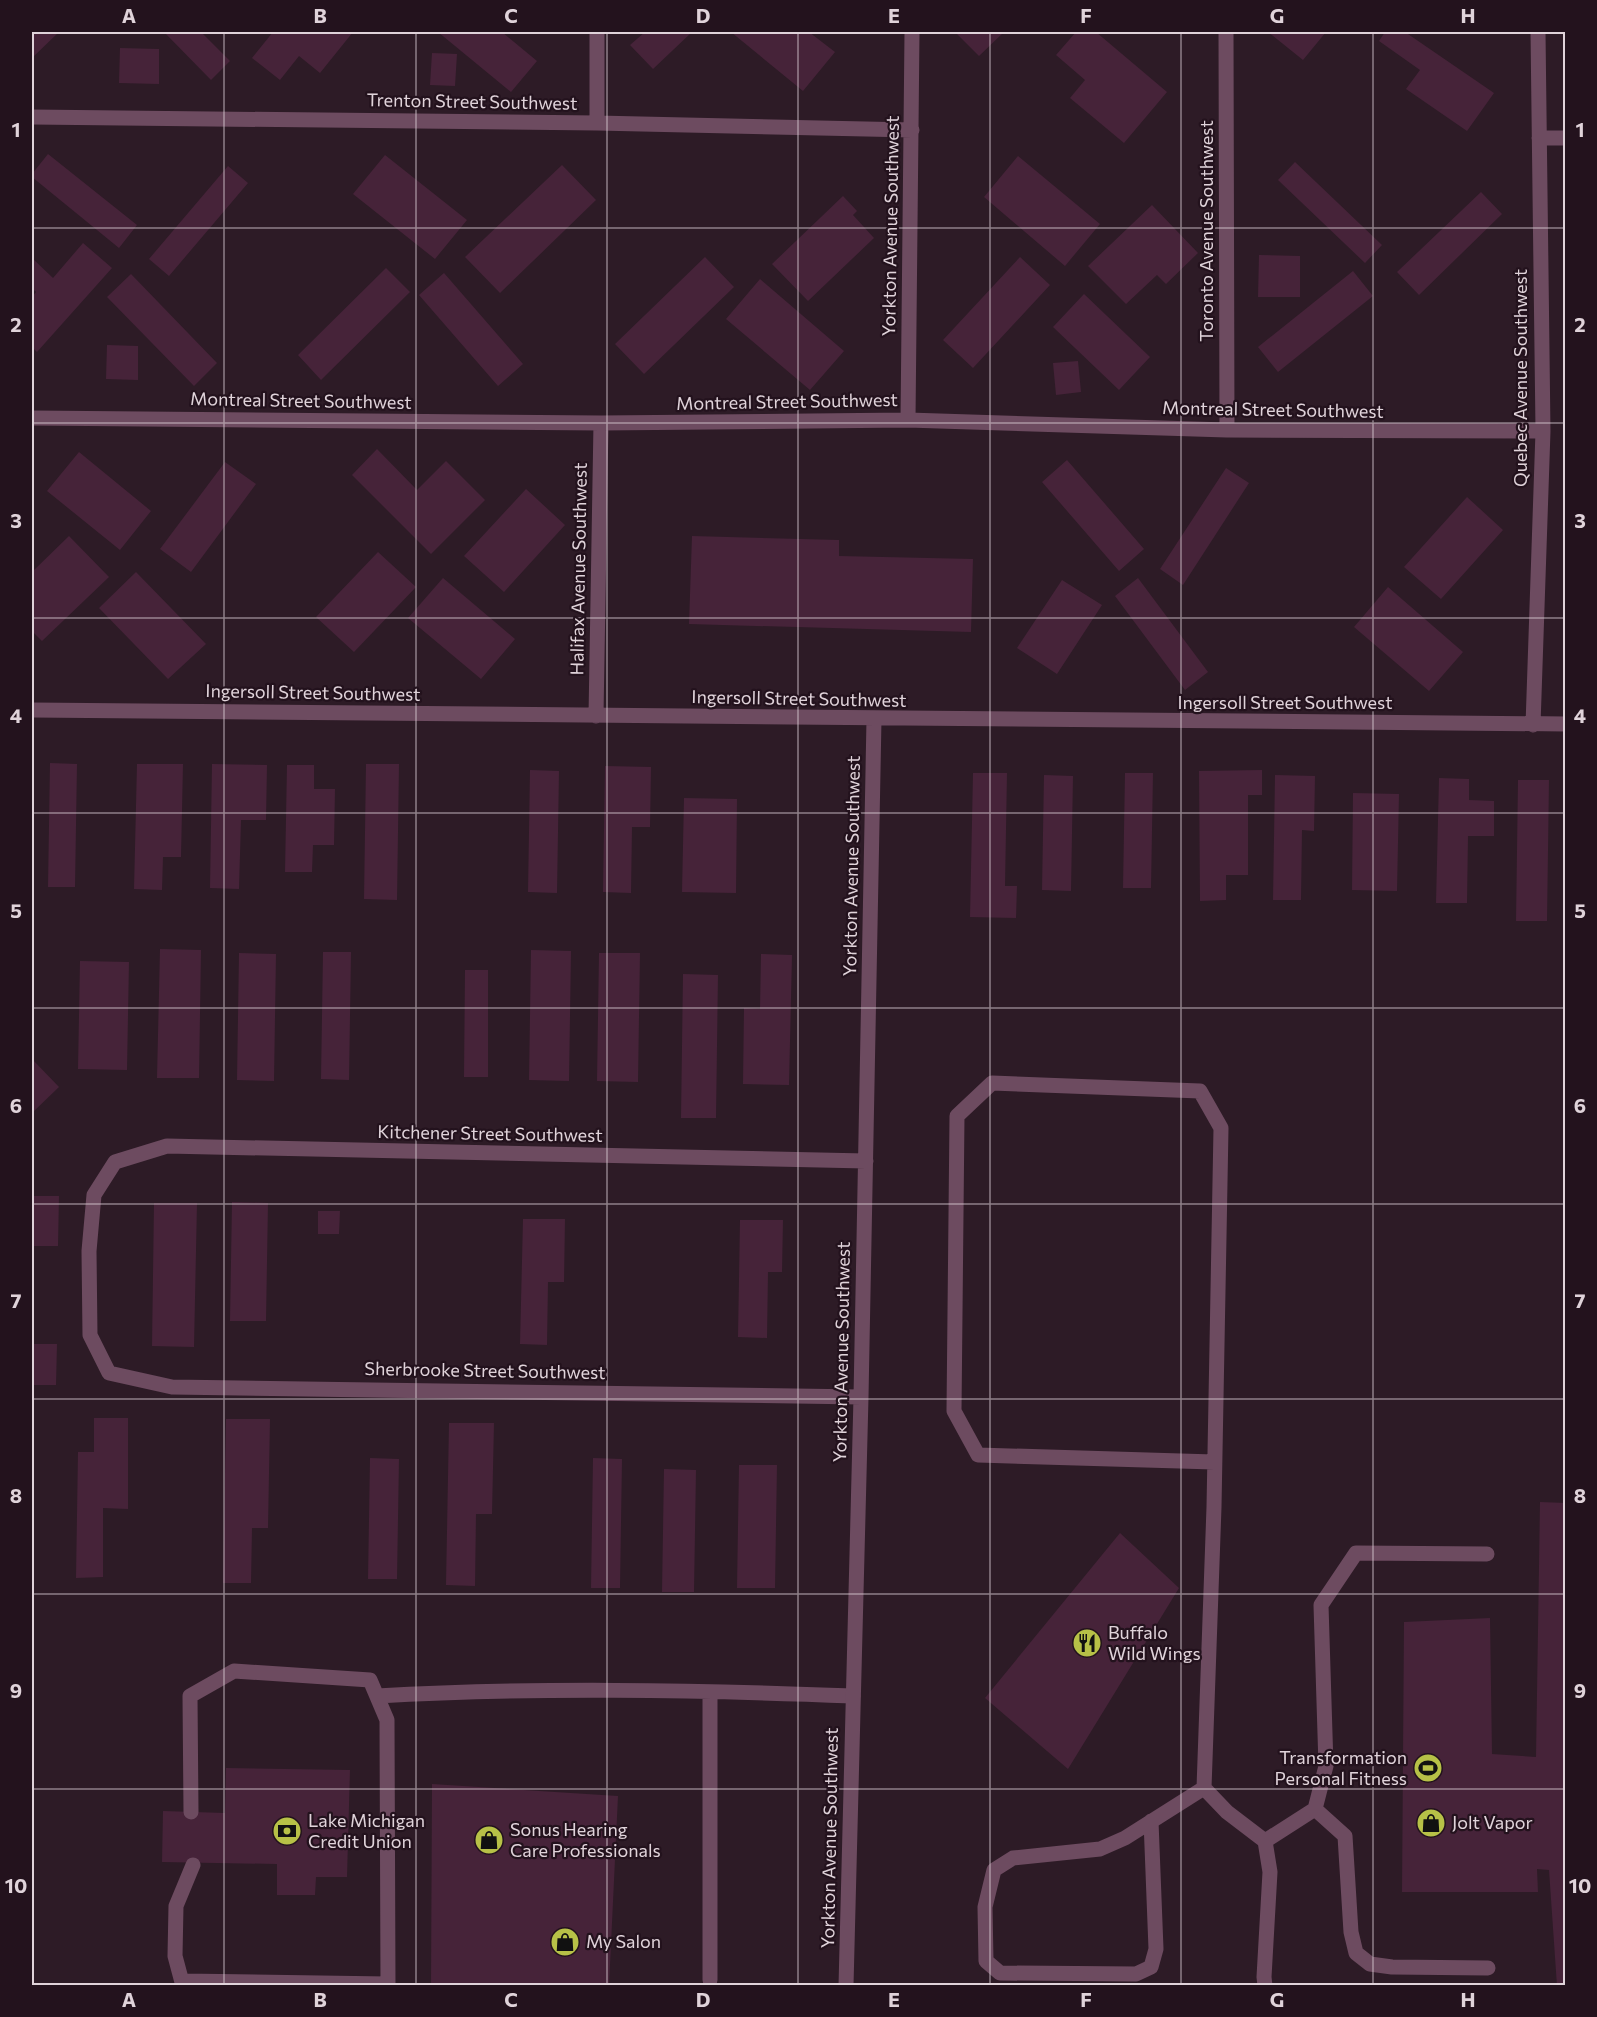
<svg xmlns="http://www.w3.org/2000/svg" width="1597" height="2017" viewBox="0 0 1597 2017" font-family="Commissioner,sans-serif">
<rect width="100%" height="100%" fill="#2d1b26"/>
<path fill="#462339" d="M32 32H59L32 58Z
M164 32H201L230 61 211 80Z
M273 32H353L320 73 299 56 280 80 252 58Z
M438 32H502L537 61 511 92Z
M645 32H692L653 69 630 45Z
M731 32H809L835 52 803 91Z
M955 32H1004L979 56Z
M1076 32H1096L1167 92 1124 143 1070 98 1085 80 1056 55Z
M1268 32H1326L1303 60Z
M1385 32H1405L1494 93 1467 131 1406 89 1420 70 1379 41Z
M120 48 159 49V84L119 83Z
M432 53 457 54 455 86 430 85Z
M48 154 137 225 119 248 32 177V174Z
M385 155 467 220 435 259 353 194Z
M1018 156 1100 224 1065 266 984 197Z
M1295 162 1382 245 1365 263 1278 180Z
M562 165 596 200 500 293 465 257Z
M228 166 248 183 169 276 149 259Z
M1481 192 1502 214 1419 295 1397 272Z
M843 196 857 211 853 215 874 238 808 301 772 264Z
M1152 205 1198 253 1166 284 1157 275 1126 304 1088 266Z
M83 243 112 268 37 352 32 347V297L36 292 32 288V258L53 278Z
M1259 255 1300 256V297H1258Z
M705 257 734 287 644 374 615 344Z
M1020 257 1050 285 973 368 943 340Z
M386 268 410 292 321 380 298 355Z
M1353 271 1373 296 1278 372 1258 347Z
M444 273 523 364 498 386 419 295Z
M131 274 217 363 194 386 107 297Z
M760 279 844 351 810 390 726 319Z
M1084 294 1150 357 1119 390 1053 327Z
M107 345 138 346V380L106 379Z
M1078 361 1081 392 1056 395 1053 363Z
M377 449 417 490 446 461 485 500 431 554 352 475Z
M79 452 151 511 120 550 47 491Z
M1067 460 1144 549 1119 571 1042 482Z
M225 462 256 484 191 572 160 549Z
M1226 468 1249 483 1183 585 1160 569Z
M526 489 565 525 504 592 464 556Z
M1467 497 1503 530 1441 599 1404 567Z
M69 536 109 577 42 641 32 631V572Z
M692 536 839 540V556L973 559 971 632 689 624Z
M378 552 416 587 354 652 316 617Z
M136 572 206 644 168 679 99 608Z
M443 578 515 639 481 679 408 618Z
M1138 578 1208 672 1185 690 1115 596Z
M1062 580 1102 605 1057 674 1017 648Z
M1388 587 1463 652 1429 691 1354 627Z
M50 763 77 764 75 887H48Z
M137 764H183L181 857H163L162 890 134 889Z
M212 764 267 765 266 820H241L239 889 210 888Z
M366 764H399L397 900 364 899Z
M287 765H314V789H335L334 845H313L312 872H285Z
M605 766 651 767 650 827H632L631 893 603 892Z
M530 770 559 771 557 893 528 892Z
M1262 770V795H1248V875H1226V900L1200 901 1199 771Z
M973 773H1007L1005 886H1017L1016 918 970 917Z
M1125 773H1153L1151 888H1123Z
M1044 775 1073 776 1071 891 1042 890Z
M1275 775 1315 776 1314 831 1302 830 1301 900H1273Z
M1439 778 1469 779V800L1494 801V836H1468L1467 903H1436Z
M1518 780H1549L1547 921H1516Z
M1353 793 1399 794 1397 891 1352 890Z
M684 798 737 799 736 893 682 892Z
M160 949 201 950 199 1078H157Z
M531 950 571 951 569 1081 529 1080Z
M323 952H351L349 1080 321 1079Z
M239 953 276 954 274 1081 237 1080Z
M599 953H640L638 1082 597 1081Z
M761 954 792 955 789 1085 743 1084 744 1008 760 1009Z
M80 961 129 962 127 1070 78 1069Z
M465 970H488V1077H464Z
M683 974 718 975 716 1118H681Z
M32 1059 59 1087 32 1113Z
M32 1196H59L58 1246H32Z
M232 1202 268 1203 266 1321H230Z
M154 1203H197L194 1347 152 1346Z
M318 1211H340L339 1234H318Z
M523 1219H565L564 1282H548L547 1345 520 1344Z
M740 1220H783L782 1272H768L767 1338 738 1337Z
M32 1344H57L56 1385H32Z
M94 1418H128V1509L103 1508V1577L76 1578 78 1452H94Z
M226 1419H270L268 1528H252L251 1583H223Z
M449 1423H494L492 1514H476L475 1586 446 1585Z
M370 1458 399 1459 397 1579H368Z
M593 1458 622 1459 620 1588H591Z
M739 1465H777L775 1588H737Z
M664 1469 696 1470 694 1592H662Z
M1540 1502 1566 1503V1986H1557L1549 1870 1537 1869 1538 1892H1402L1404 1622 1490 1618 1492 1754 1536 1757Z
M1120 1533 1179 1588 1068 1769 985 1698Z
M226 1768 350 1770 347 1877H316L315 1895H277V1864L162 1862 163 1811 225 1813Z
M432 1784 618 1796 609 1986H431Z"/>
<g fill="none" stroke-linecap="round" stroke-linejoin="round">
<path stroke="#6d4b60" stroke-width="15" d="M1214 1462 978 1455 954 1411 957 1116 992 1083 1200 1091 1221 1128 1214 1507 1204 1788 1227 1812 1265 1841 1270 1872 1264 1977 1265 1986
M377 1696C535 1687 695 1690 853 1696
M1315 1809 1345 1836 1351 1932 1356 1953 1370 1964 1392 1967 1488 1968
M191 1812 190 1696 234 1671 370 1680 387 1720 388 1986
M1151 1821 1156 1949 1151 1967 1136 1974 1000 1973 986 1961 985 1907 994 1870 1013 1858 1100 1849 1125 1838 1204 1788
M1265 1841 1315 1809 1326 1766 1321 1605 1356 1553 1487 1554
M710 1980V1692
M183 1981 388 1984
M183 1986 175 1956 176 1906 193 1865"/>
<path stroke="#6d4b60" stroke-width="15" d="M1226 32 1227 430
M32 117 597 123 912 130
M597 123V32
M1539 138H1566
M32 418 601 423 908 420 1227 430 1543 431
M908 420 912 32
M32 710 1566 724
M596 716 601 423
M1533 725 1543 431 1538 32
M861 1397 172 1387 109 1373 90 1335 89 1251 94 1195 115 1162 167 1146 866 1161
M846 1986 861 1397 874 719"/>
</g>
<path fill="none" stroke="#e0d3da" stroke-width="1.5" stroke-opacity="0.55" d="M224 32V1986M416 32V1986M607 32V1986M798 32V1986M990 32V1986M1181 32V1986M1373 32V1986M32 228H1566M32 423H1566M32 618H1566M32 813H1566M32 1008H1566M32 1204H1566M32 1399H1566M32 1594H1566M32 1789H1566"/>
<defs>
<g id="restaurant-disc" transform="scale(1.5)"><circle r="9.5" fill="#b7c147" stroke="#23121d"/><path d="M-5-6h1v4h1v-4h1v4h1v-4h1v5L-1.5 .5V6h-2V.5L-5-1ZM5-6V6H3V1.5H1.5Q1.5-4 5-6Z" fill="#111"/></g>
<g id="stadium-disc" transform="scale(1.5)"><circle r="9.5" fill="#b7c147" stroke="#23121d"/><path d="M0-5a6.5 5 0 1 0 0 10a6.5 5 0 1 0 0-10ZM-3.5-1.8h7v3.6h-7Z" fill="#111"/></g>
<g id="shop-disc" transform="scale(1.5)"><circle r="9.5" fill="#b7c147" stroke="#23121d"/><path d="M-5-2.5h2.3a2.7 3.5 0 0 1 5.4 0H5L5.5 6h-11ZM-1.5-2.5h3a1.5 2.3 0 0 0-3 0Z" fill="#111"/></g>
<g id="bank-disc" transform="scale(1.5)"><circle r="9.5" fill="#b7c147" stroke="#23121d"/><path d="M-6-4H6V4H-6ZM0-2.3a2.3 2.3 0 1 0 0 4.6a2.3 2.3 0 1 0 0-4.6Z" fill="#111"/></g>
</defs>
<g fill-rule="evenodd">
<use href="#restaurant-disc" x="1087" y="1643"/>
<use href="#stadium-disc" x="1428" y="1768"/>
<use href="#shop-disc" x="1431" y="1823"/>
<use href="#bank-disc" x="287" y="1831"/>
<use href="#shop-disc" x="489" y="1840"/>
<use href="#shop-disc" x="565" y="1942"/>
</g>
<g text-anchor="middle" stroke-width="4.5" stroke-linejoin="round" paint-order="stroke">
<g font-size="18" fill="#e0d3da" stroke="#23121d">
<text transform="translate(472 102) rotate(1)" y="6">Trenton Street Southwest</text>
<text transform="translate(891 226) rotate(-89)" y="6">Yorkton Avenue Southwest</text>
<text transform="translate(1207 231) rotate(-90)" y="6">Toronto Avenue Southwest</text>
<text transform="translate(1521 378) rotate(-90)" y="6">Quebec Avenue Southwest</text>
<text transform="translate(301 401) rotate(1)" y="6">Montreal Street Southwest</text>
<text transform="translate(787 402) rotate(-1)" y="6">Montreal Street Southwest</text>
<text transform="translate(1273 410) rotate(1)" y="6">Montreal Street Southwest</text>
<text transform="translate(579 569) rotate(-89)" y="6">Halifax Avenue Southwest</text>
<text transform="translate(313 693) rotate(1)" y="6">Ingersoll Street Southwest</text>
<text transform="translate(799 699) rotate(1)" y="6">Ingersoll Street Southwest</text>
<text x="1285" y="709">Ingersoll Street Southwest</text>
<text transform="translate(852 866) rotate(-89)" y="6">Yorkton Avenue Southwest</text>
<text transform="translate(490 1134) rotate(1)" y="6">Kitchener Street Southwest</text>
<text transform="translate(842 1352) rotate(-89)" y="6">Yorkton Avenue Southwest</text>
<text transform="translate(485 1371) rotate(1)" y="6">Sherbrooke Street Southwest</text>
<text transform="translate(830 1838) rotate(-89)" y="6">Yorkton Avenue Southwest</text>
</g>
<g font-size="18" fill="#e0d3da" stroke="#23121d" text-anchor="start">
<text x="1108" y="1639">Buffalo<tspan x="1108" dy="21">Wild Wings</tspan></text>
<text x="1407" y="1764" text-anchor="end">Transformation<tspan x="1407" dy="21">Personal Fitness</tspan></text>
<text x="308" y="1827">Lake Michigan<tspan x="308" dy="21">Credit Union</tspan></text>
<text x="1452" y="1829">Jolt Vapor</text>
<text x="510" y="1836">Sonus Hearing<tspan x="510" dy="21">Care Professionals</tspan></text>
<text x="586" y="1948">My Salon</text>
</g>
</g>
<rect width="1597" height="2017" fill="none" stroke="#23121d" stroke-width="66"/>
<rect x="33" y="33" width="1531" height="1951" fill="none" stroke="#e0d3da" stroke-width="2"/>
<g font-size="20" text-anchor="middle" font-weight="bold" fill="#e0d3da">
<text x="129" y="23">A</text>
<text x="320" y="23">B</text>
<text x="511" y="23">C</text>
<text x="703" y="23">D</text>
<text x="894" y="23">E</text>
<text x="1086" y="23">F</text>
<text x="1277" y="23">G</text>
<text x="1468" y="23">H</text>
<text x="16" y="137">1</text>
<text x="1580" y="137">1</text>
<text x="16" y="332">2</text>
<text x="1580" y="332">2</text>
<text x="16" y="528">3</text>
<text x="1580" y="528">3</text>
<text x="16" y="723">4</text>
<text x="1580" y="723">4</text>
<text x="16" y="918">5</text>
<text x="1580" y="918">5</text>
<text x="16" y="1113">6</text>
<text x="1580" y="1113">6</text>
<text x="16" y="1308">7</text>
<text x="1580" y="1308">7</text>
<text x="16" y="1503">8</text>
<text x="1580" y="1503">8</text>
<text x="16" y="1698">9</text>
<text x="1580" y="1698">9</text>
<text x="16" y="1893">10</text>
<text x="1580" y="1893">10</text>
<text x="129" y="2007">A</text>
<text x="320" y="2007">B</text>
<text x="511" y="2007">C</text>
<text x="703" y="2007">D</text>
<text x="894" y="2007">E</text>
<text x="1086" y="2007">F</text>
<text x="1277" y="2007">G</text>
<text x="1468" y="2007">H</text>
</g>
</svg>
